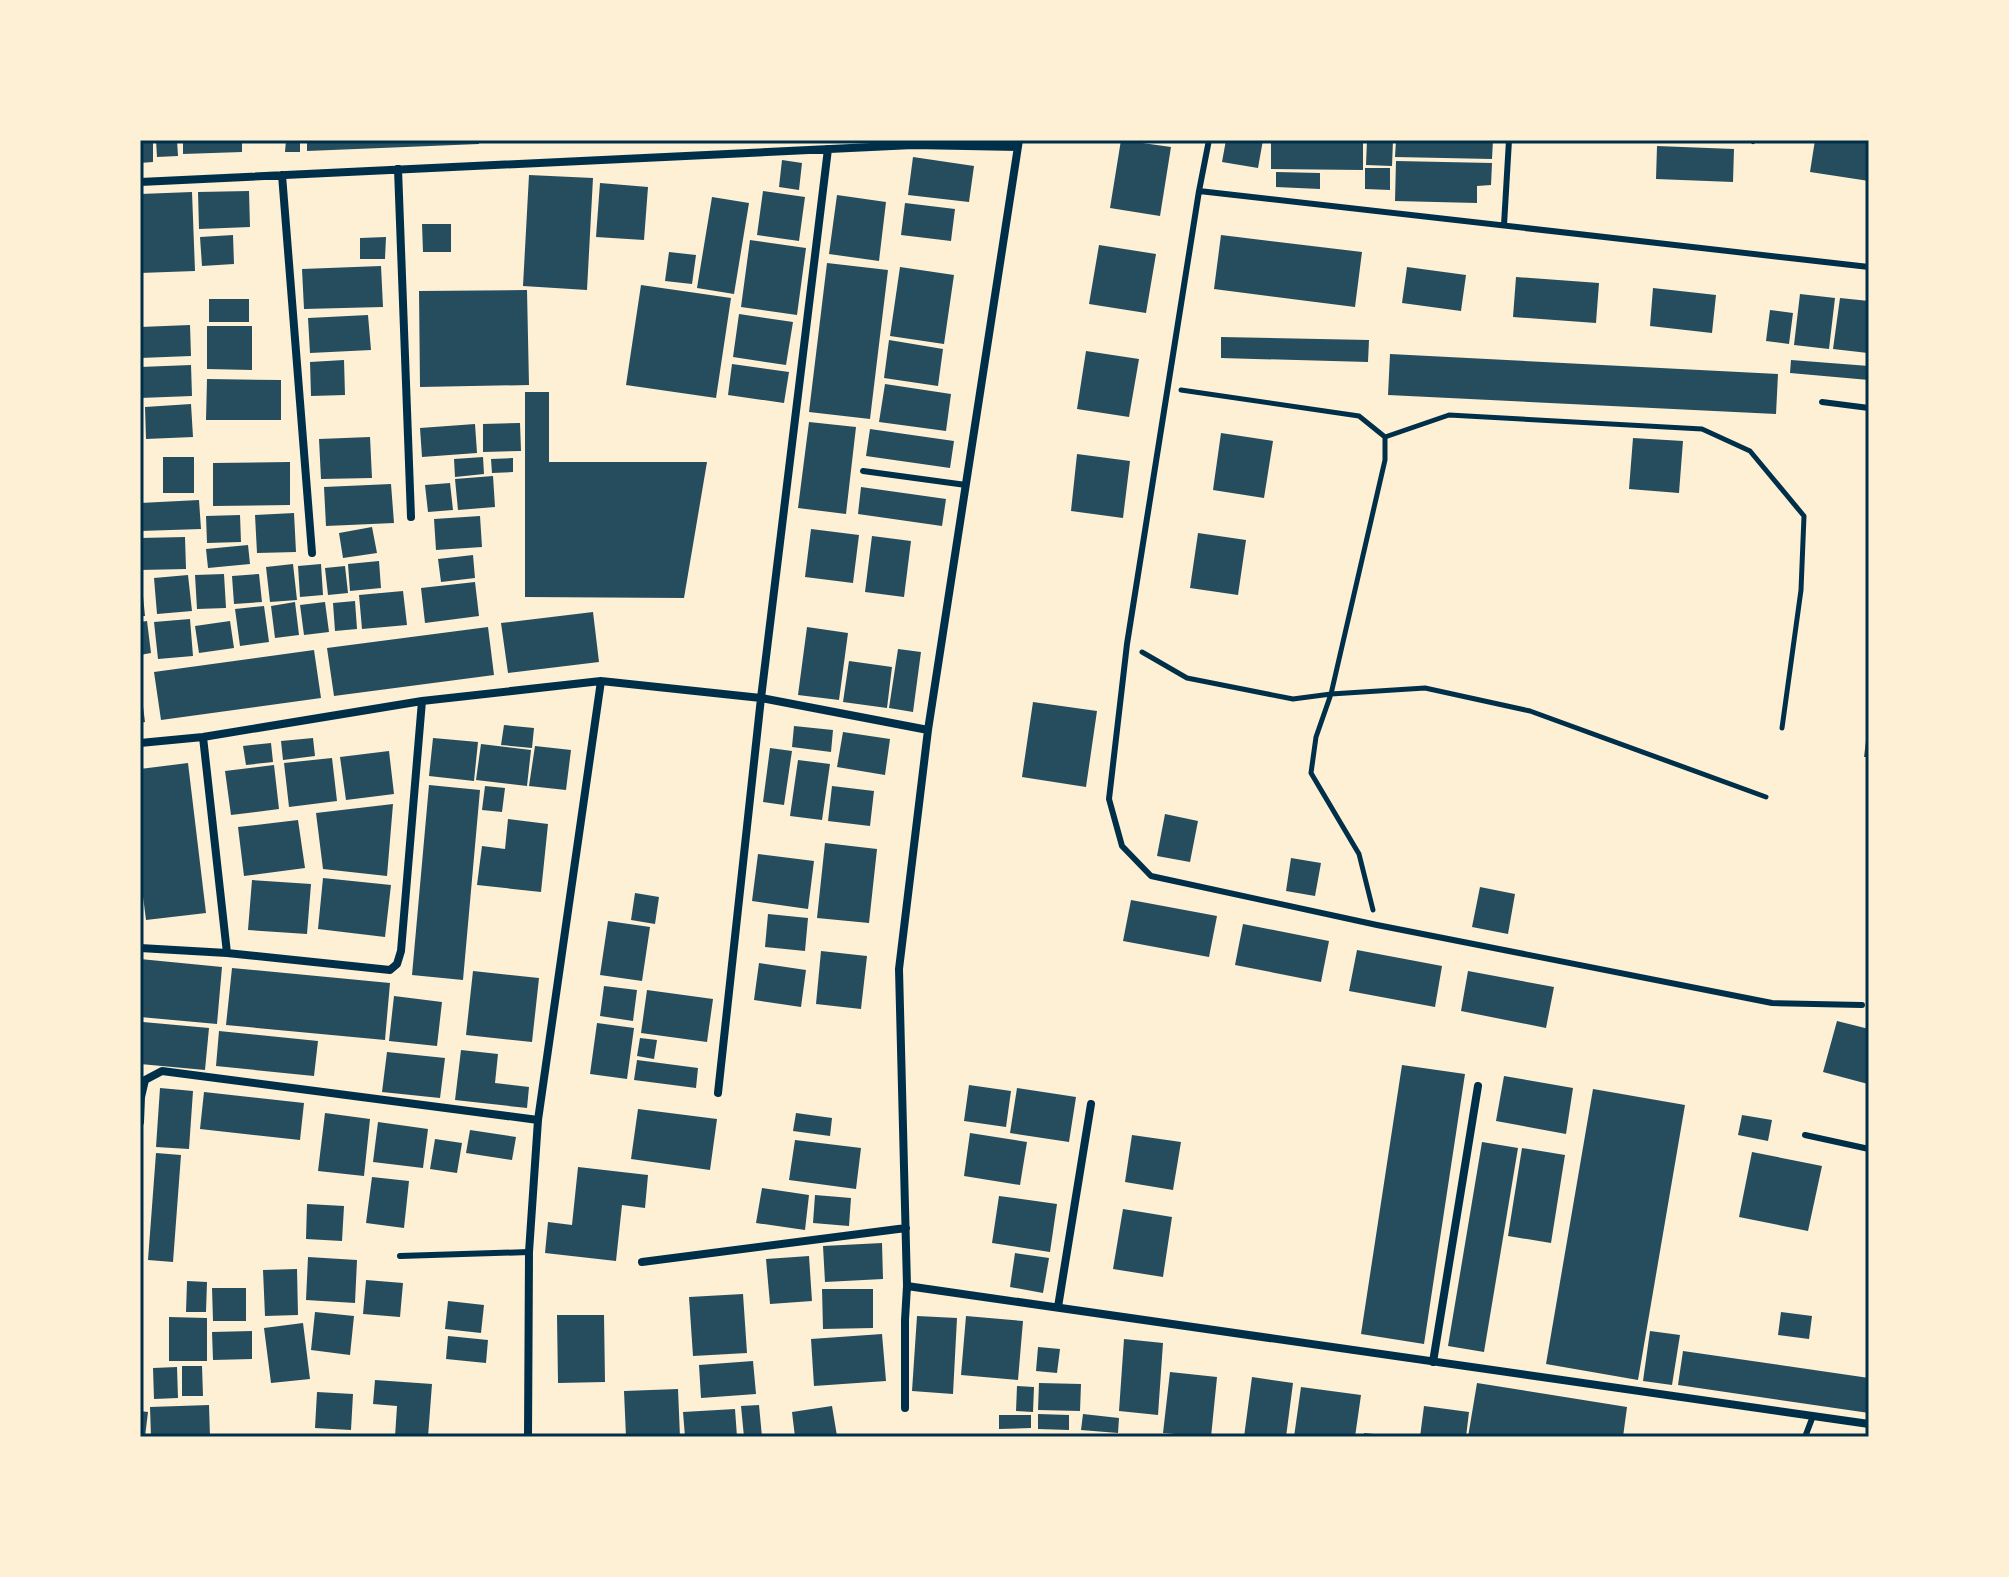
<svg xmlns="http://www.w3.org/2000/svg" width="2009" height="1577" viewBox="0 0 2009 1577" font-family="Roboto,sans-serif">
<rect width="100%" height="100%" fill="#fdf0d5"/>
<path fill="#264d5e" d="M140 140H153V162L140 163Z
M156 140H177L178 156 157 157Z
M183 140H242V152L183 154Z
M286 140H300V152H285Z
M307 140H479V144L307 151Z
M1121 140 1171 147 1160 216 1110 208Z
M1226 140H1263L1258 168 1222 162Z
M1271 140H1363V170L1271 169Z
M1367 140H1393L1392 166 1366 165Z
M1396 140H1493L1492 159 1395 157Z
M1815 140H1869V181L1810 172Z
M1657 146 1734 149 1733 182 1656 179Z
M913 157 974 166 969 202 908 195Z
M782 160 802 163 799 190 779 187Z
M1396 161 1492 163 1491 185 1477 186V203L1395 201Z
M1365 168H1390V190L1365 189Z
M1276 172 1320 173V189L1276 187Z
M529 175 593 178 587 290 523 286Z
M600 183 648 187 644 240 596 237Z
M249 191 250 227 199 229 198 192Z
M763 191 805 197 799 241 757 235Z
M192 192 195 271 140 273V194Z
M837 195 886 202 879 261 829 254Z
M712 197 749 203 734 294 697 288Z
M905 203 955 209 951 241 901 235Z
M422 224H451V252H423Z
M233 235 234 264 202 266 200 237Z
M1221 235 1362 252 1355 307 1214 289Z
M386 237 385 259H360V238Z
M750 240 806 248 797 315 741 307Z
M1099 245 1156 254 1146 313 1089 304Z
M669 252 696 255 692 284 665 281Z
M827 263 888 270 870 419 809 412Z
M381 266 383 307 304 309 302 269Z
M900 267 954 275 944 344 890 336Z
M1407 267 1466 275 1461 311 1402 303Z
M1516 277 1599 283 1596 323 1513 317Z
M641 285 731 298 716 398 626 385Z
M1653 288 1716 295 1712 333 1650 326Z
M527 290 529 385 420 387 419 291Z
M1800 294 1835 298 1829 349 1794 345Z
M1840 298 1869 301 1868 353 1833 349Z
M209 299H249V322H209Z
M1770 310 1793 313 1789 344 1766 341Z
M739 314 793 322 786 365 733 357Z
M368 315 371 350 310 353 308 318Z
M190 325 191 356 140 358V327Z
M207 326H252V370L207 369Z
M1221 337 1369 340 1368 362 1221 358Z
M889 340 943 349 938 386 884 378Z
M1086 351 1139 359 1129 417 1077 409Z
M1390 354 1778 374 1776 414 1388 395Z
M344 360 345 395 311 396 310 362Z
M1791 360 1869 366V380L1790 373Z
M732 364 789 372 784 403 728 395Z
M191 365 192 396 140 398V367Z
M207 379 281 380V420H206Z
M885 384 951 394 946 431 879 422Z
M525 392H549V462H707L684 598 525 597Z
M191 404 193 437 146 439 145 407Z
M809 422 856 427 846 514 798 508Z
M520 423 521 451 483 452V424Z
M475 424 477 453 422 457 420 428Z
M870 429 954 441 950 468 866 456Z
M1221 433 1273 441 1264 498 1213 490Z
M370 437 372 478 321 479 319 439Z
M1633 438 1683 441 1679 493 1629 489Z
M1077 454 1130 461 1123 518 1071 511Z
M163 457H194V493H163Z
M483 457 484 474 455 477 454 459Z
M513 458V472L492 473 491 459Z
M290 462V505L213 506V463Z
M493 476 495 507 458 510 455 479Z
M450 483 453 510 428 512 425 485Z
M391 484 394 523 326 526 324 487Z
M861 487 946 499 942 526 858 514Z
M199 500 201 529 140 531V503Z
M294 513 296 552 257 553 255 515Z
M240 515 241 542 207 543 206 516Z
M480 516 482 547 436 550 434 519Z
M372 527 377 553 343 558 339 533Z
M811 529 859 535 853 583 805 577Z
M1198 533 1246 540 1238 595 1190 588Z
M872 536 911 541 904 597 865 592Z
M185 537 186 569 140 570V538Z
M248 545 250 564 208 568 206 549Z
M473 555 475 578 441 582 438 559Z
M379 561 381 588 350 591 348 564Z
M293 564 297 600 270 602 266 567Z
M321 564 323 595 300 597 298 566Z
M345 566 348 593 328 595 325 568Z
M224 574 226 608 197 609 195 575Z
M259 574 262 602 234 604 232 576Z
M188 575 192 611 157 614 154 578Z
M475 582 479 616 425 623 421 588Z
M140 586H142L145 616H140Z
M403 591 407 625 362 629 359 595Z
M355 601 357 629 335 631 333 603Z
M295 602 299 635 275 638 271 606Z
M325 602 329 632 304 635 300 605Z
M264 606 269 642 240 646 235 609Z
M593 612 599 662 508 673 501 623Z
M190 619 193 656 158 659 154 622Z
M147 621 151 653 140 655V622Z
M230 621 234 648 199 653 195 626Z
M488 627 494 675 334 696 327 648Z
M807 627 848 633 839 700 798 695Z
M898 649 921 652 913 712 889 708Z
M314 650 321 698 161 720 154 672Z
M849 661 892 667 887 708 843 702Z
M140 698H142L145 722 140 723Z
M1033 702 1097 711 1086 787 1022 777Z
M504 725 534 728 532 748 501 745Z
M794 726 833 730 831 752 792 747Z
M843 732 890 739 885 775 837 767Z
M1867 733H1869V757H1864Z
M313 738 315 756 283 760 281 741Z
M433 738 478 742 474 781 429 776Z
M271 743 273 762 246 765 243 746Z
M481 744 531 750 527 786 476 780Z
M535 746 571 750 566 790 529 786Z
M770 748 792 751 784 805 763 802Z
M389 751 394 794 346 800 340 757Z
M332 758 337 801 289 807 284 763Z
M798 760 830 764 822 820 790 816Z
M188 763 206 913 146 920 140 873V769Z
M274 765 279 809 231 815 225 771Z
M429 785 480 790 463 980 412 975Z
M485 786 505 788 502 812 482 810Z
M832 786 874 791 870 826 828 821Z
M393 804 387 876 323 869 316 813Z
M1165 814 1198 821 1190 862 1157 856Z
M508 819 548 824 541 892 477 885 482 846 505 849Z
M298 820 305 868 244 876 238 827Z
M825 843 877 849 869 923 817 918Z
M758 854 814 861 808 909 752 901Z
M1291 858 1321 863 1315 896 1286 891Z
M323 878 391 885 385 937 318 929Z
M252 880 311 884 307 934 248 930Z
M1480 887 1515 894 1508 934 1472 927Z
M635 893 659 897 655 924 631 920Z
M1131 900 1217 916 1209 957 1123 941Z
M768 914 808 918 805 951 765 947Z
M608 921 650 927 642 981 600 975Z
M1243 924 1329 941 1321 982 1235 965Z
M1357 950 1442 966 1435 1007 1349 991Z
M821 951 867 956 861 1009 816 1004Z
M140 959 222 967 217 1024 140 1017Z
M759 963 806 970 801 1007 754 1000Z
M232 968 390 983 385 1040 226 1025Z
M473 971 539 978 532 1042 466 1035Z
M1468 971 1554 987 1546 1028 1461 1011Z
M604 986 637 990 633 1021 600 1016Z
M647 990 713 999 707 1042 641 1033Z
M394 996 442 1002 437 1046 389 1041Z
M1837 1021 1869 1029 1868 1084 1823 1072Z
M143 1022 209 1028 205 1070 140 1064Z
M597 1023 634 1028 627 1079 590 1074Z
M219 1031 318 1041 314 1076 216 1066Z
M640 1038 657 1040 654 1059 637 1056Z
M461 1050 498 1054 495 1083 529 1087 527 1108 455 1100Z
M387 1052 445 1058 440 1098 382 1092Z
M637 1060 698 1068 696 1088 634 1080Z
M1402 1065 1465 1074 1424 1344 1361 1334Z
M1504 1076 1573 1088 1566 1134 1496 1121Z
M969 1085 1011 1091 1006 1127 964 1121Z
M160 1088 193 1091 189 1149 156 1147Z
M1017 1088 1076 1097 1069 1142 1010 1133Z
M1593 1089 1685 1105 1638 1380 1546 1364Z
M204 1092 304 1103 300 1140 200 1129Z
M638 1109 717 1119 710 1170 631 1159Z
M325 1113 370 1119 364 1176 318 1171Z
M796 1113 832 1118 830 1136 793 1131Z
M1742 1115 1772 1120 1768 1141 1738 1135Z
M378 1122 428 1129 423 1168 373 1162Z
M470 1130 516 1137 512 1160 466 1153Z
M970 1133 1027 1142 1020 1185 964 1176Z
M1132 1135 1181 1142 1173 1190 1125 1182Z
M435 1139 462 1143 457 1173 430 1169Z
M795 1140 861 1148 856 1189 789 1180Z
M1482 1142 1518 1148 1484 1352 1448 1346Z
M1522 1148 1565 1155 1551 1243 1508 1236Z
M1752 1152 1822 1166 1808 1231 1739 1217Z
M156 1153 181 1155 173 1262 148 1260Z
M578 1167 648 1175 645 1208 622 1205 616 1261 545 1253 548 1222 572 1225Z
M372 1177 409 1181 404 1228 366 1223Z
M762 1188 809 1195 805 1230 756 1223Z
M815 1195 851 1198 849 1226 813 1223Z
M999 1196 1057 1204 1050 1252 992 1243Z
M307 1204 344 1206 342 1241 306 1239Z
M1123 1209 1172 1217 1163 1277 1113 1269Z
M882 1243 883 1279 825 1282 823 1246Z
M1015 1253 1049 1258 1043 1293 1010 1287Z
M809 1256 812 1301 770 1304 766 1259Z
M308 1257 357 1260 355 1303 306 1300Z
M297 1269 298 1315 265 1316 263 1270Z
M366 1280 403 1283 400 1317 363 1314Z
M187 1281 207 1282 206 1312H186Z
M212 1288H246V1321H213Z
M822 1289H873V1328L823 1329Z
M743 1294 747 1353 693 1356 689 1297Z
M448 1301 484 1305 481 1333 445 1329Z
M315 1312 354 1316 350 1355 311 1350Z
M1781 1312 1812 1316 1809 1339 1778 1335Z
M557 1315H604L605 1382 558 1383Z
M917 1316 957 1318 953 1394 912 1391Z
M966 1316 1023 1321 1018 1380 961 1375Z
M169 1317 207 1318V1361H169Z
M303 1323 310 1379 271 1383 264 1328Z
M252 1331V1359L213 1360 212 1332Z
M1650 1331 1680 1335 1672 1385 1643 1381Z
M882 1334 886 1381 814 1386 811 1339Z
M448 1336 488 1340 486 1363 446 1359Z
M1124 1339 1163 1343 1158 1415 1119 1411Z
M1038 1347 1060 1349 1057 1373 1036 1371Z
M1683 1351 1869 1378V1413L1678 1385Z
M753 1361 756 1394 701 1398 699 1365Z
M182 1366H202L203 1396H182Z
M177 1367 178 1398 154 1399 153 1368Z
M1170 1372 1217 1377 1211 1437 1163 1433Z
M1252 1377 1293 1383 1286 1437H1244Z
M375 1380 432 1384 428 1437H395L397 1406 373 1404Z
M1039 1383 1081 1384 1080 1411 1038 1410Z
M1477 1383 1627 1407 1623 1437H1468Z
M1017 1386 1034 1387 1033 1412 1016 1411Z
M1301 1387 1361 1395 1355 1437H1294Z
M678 1389 680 1437H626L624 1391Z
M317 1392 353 1394 351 1430 315 1428Z
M209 1405 210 1437H151L150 1407Z
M759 1405 762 1437H744L741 1406Z
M832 1406 837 1436 795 1437 792 1412Z
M1424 1406 1469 1412 1466 1437H1420Z
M735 1409 737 1437H685L683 1412Z
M140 1411 148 1412 145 1437H140Z
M1038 1414 1069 1415V1430L1038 1429Z
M1083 1414 1119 1418 1118 1433 1081 1430Z
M999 1415H1031V1428L999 1429Z
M1364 1433 1384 1435 1383 1437H1364Z"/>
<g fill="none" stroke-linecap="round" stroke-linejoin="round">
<path stroke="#003049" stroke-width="5" d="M1181 390 1359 416 1385 437V460L1331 694 1316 737 1311 773 1359 854 1373 910
M1385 437 1449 415 1702 429 1750 451 1804 516 1801 590 1782 728
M1142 652 1187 678 1293 699 1331 694 1425 688 1530 711 1766 797"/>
<path stroke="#003049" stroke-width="6" d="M1209 140 1199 191 1127 644 1109 799 1122 846 1151 876 1377 925 1772 1003 1862 1005
M1753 141 1754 140
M1199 191 1869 267
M1504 225 1509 140
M1822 402 1869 408
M863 471 966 485
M1805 1135 1869 1149
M400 1256 529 1252
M1805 1437 1813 1416"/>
<path stroke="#003049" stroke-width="8" d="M398 169 411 517
M282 175 312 553
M140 182 913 145 1018 147
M203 737 227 953
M140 743 203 737 422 701 601 681 761 698 928 730
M140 948 227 953 390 970 397 964 401 951 422 701
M718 1093 761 698 828 149
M140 1122 141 1097 145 1080 162 1071 538 1120
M642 1262 906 1228
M907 1286 1869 1424
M1058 1307 1091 1104
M1433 1362 1478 1086
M905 1408V1320L907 1286 899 969 928 730 1019 140
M528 1437 529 1252 538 1120 601 681"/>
</g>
<rect width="2009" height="1577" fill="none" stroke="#fdf0d5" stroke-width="284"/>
<rect x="142" y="142" width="1725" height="1293" fill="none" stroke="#003049" stroke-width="3"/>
</svg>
